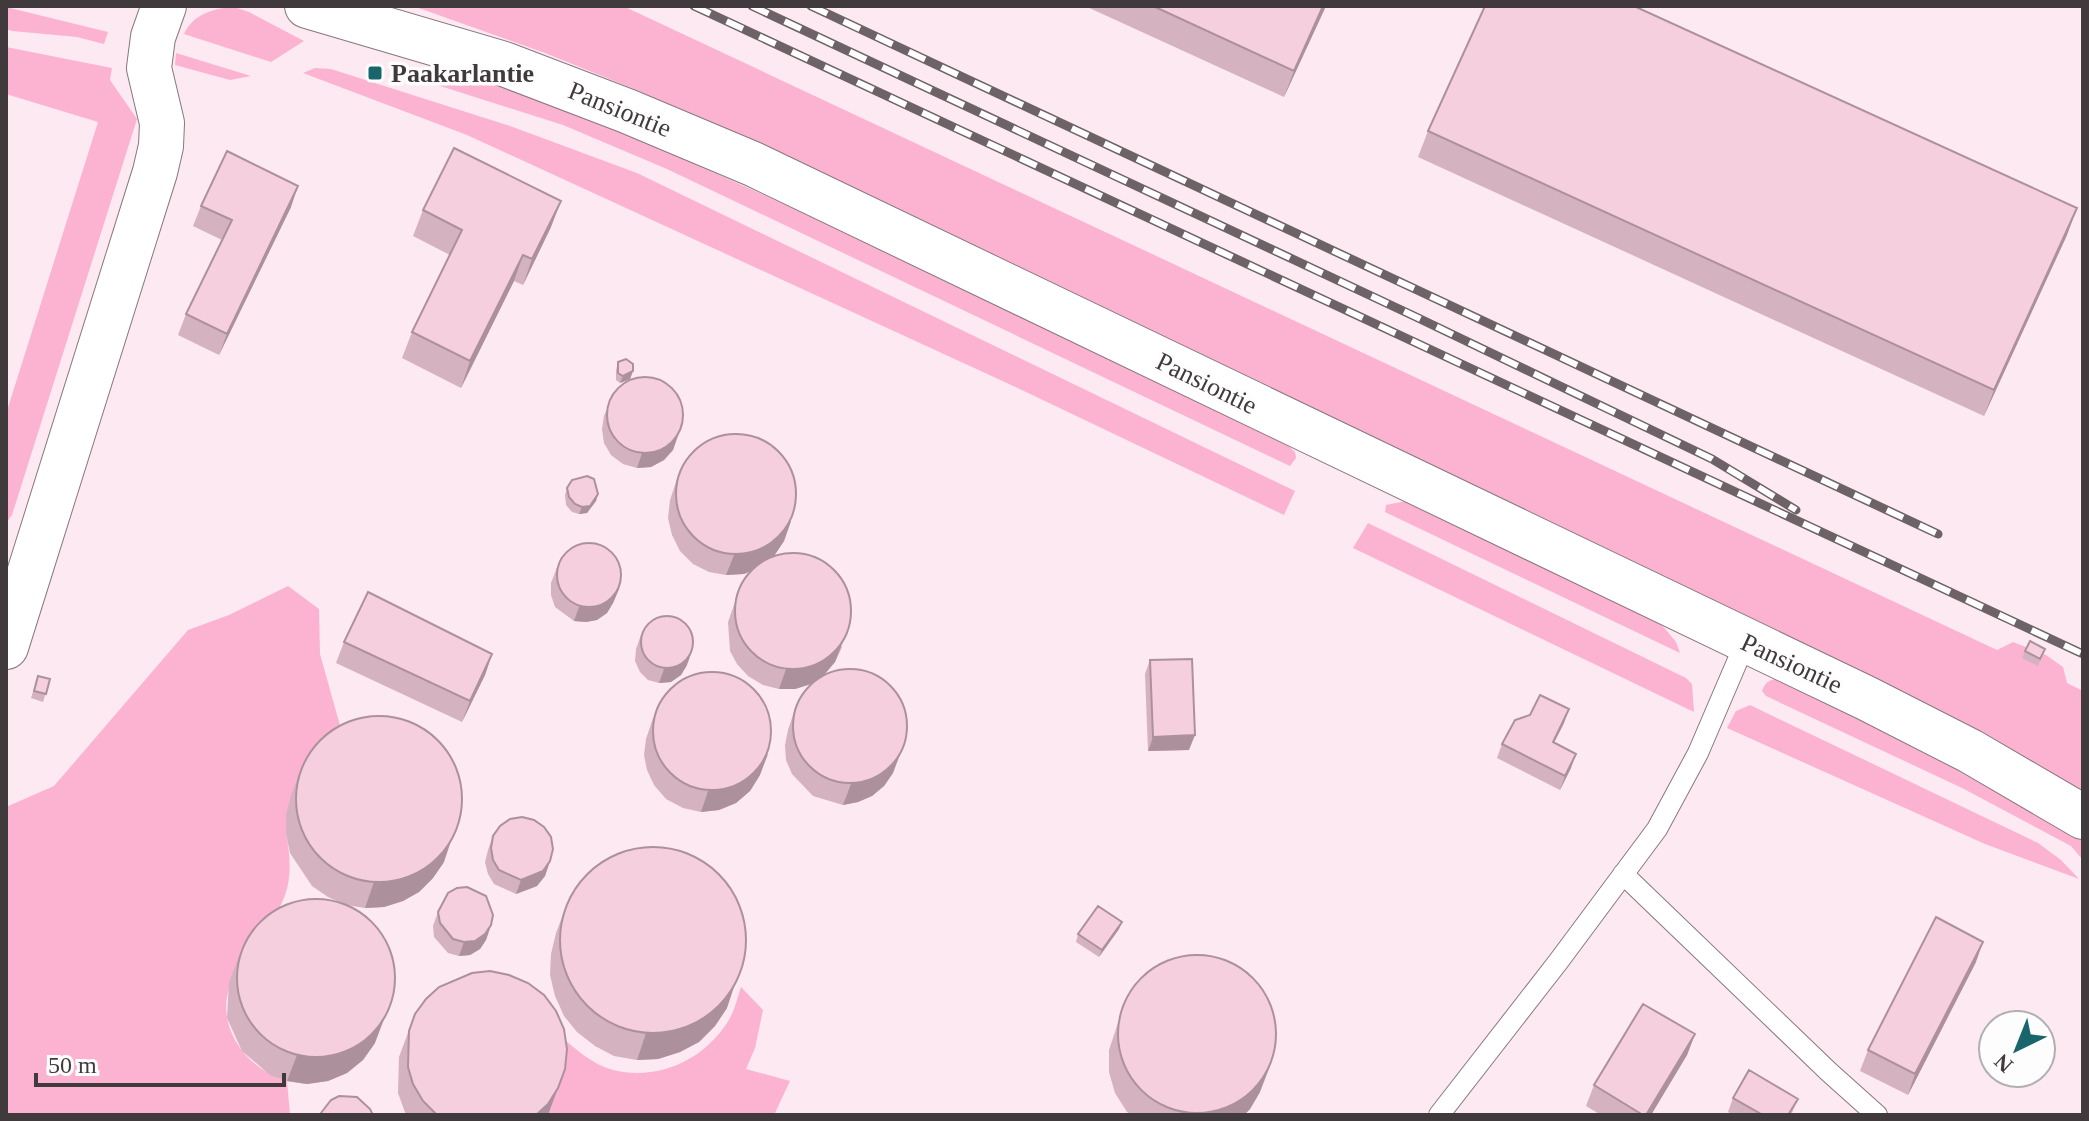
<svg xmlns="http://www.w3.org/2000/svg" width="2089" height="1121" viewBox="0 0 2089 1121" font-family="'Times New Roman',serif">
<rect width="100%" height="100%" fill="#fde9f1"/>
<path fill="#fbb3d1" d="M413 6H623L1997 650 2013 642 2046 655 2063 667 2067 683 2083 691V790L1799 646 760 146 639 91 545 53Z
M6 7 108 32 104 44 77 37 12 31 6 29Z
M234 7 249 12 304 41 271 62 184 34C193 14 214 8 234 7Z
M6 47 112 68 110 80 137 119 12 515 6 523V414L98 122 6 94Z
M176 53 251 76 230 80 175 65Z
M315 68 331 69 510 126 637 173 1295 491 1284 515 1009 384 467 135 303 73Z
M409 68C518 80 618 131 717 174 908 258 1094 351 1282 440L1295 452 1296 458 1290 466 667 169 563 125 412 77Z
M1406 501 1657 619 1676 642 1680 653 1385 512 1386 505Z
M1368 523 1686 678 1692 684 1694 712 1353 548Z
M288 586 319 609 320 654 344 740 286 834C290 853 292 877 285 895 267 946 203 979 235 1040 247 1061 264 1073 287 1081L290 1115H6V807L54 786 188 630 229 615Z
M1776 679 1786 680 1970 773 2083 837V860L2071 846 1962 788 1766 696 1762 691C1765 683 1768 680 1776 679Z
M1750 705 2038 843 2061 860 2079 879 1985 844 1727 728 1736 711Z
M741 987 763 1010 755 1048 746 1069 790 1081 774 1115H548L555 1096 556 1032C573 1047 591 1064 613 1070 658 1081 703 1060 727 1023 734 1013 737 999 741 987Z"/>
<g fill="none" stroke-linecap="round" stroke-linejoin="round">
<g stroke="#88777e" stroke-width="22">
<path id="service" d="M1623 874 1829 1072 1877 1115
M1439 1115 1558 962 1657 829 1698 753 1746 641"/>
</g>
<g stroke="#88777e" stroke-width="46">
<path id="tertiary" d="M307 6 504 64 627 111 753 164 1866 698 1970 751 2083 817
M6 647 155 172 161 146 162 123 149 68 153 37 164 6"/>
</g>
<use href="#service" stroke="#fff" stroke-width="20"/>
<use href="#tertiary" stroke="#fff" stroke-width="44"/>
<g stroke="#6d6367" stroke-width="9">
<path id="rail" d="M694 6 2083 654
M752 6 1414 316 1712 459 1796 510
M811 6 1938 534"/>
</g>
<use href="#rail" stroke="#fdfdfd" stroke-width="6" stroke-dasharray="18" stroke-linecap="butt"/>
</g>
<path fill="#d4b2c0" d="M1085 6H1326L1284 97Z
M1428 131 2067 235 1984 416 1418 157Z
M201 206 291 207 219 355 178 335 186 314 222 240 193 226Z
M423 210 551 227 523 285 514 281 461 388 402 358 412 332 450 255 413 236Z
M618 362 633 371 630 379 620 383 616 380V370Z
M610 401 683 422 673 450 664 460 651 467 637 468 623 464 611 455 604 443 602 429 604 416Z
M677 479 791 521 784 541 774 556 842 647 835 662 824 675 811 684 795 689H779L763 685 748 676 737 664 730 651 728 622 740 588 754 570 744 574 726 575 709 572 693 564 680 551 672 535 668 518 670 500Z
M567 488 598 494 596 501 587 513 579 514 572 512 566 505 565 495Z
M561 557 619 589 613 603 607 613 597 620 586 622 574 621 555 607 551 595V583Z
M641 635 687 665 681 675 671 682 659 683 648 680 640 672 635 661 636 649Z
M344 642 492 654 485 675 462 722 336 663Z
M2045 649 2038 666 2022 658 2025 651Z
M1150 660 1189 750 1148 751 1145 674Z
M38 676 50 679 43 702 31 698Z
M795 709 893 773 884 786 872 796 858 802 843 805 813 796 792 774 786 760 785 745 788 730Z
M653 718 760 775 750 791 736 803 719 810 701 812 683 808 666 799 654 785 647 770 644 755 646 739Z
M1564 723 1554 743 1571 768 1560 790 1497 758 1502 744Z
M301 769 444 862 433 878 419 892 403 901 384 907 365 908 346 905 328 897 312 886 290 853 286 834V815L291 795Z
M493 836 550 861 545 876 537 886 516 894 494 884 488 874 485 862 488 850Z
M566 907 727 1008 715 1026 699 1042 680 1052 658 1059 637 1060 614 1056 595 1046 577 1032 564 1016 555 996 550 975 551 954 556 933Z
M438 912 491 925 486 940 480 949 470 955 459 956 448 953 434 937 433 926Z
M1122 922 1119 929 1099 957 1076 942 1078 934Z
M239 956 375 1043 363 1060 347 1073 328 1081 307 1084 287 1081 270 1075 242 1051 227 1018 229 982Z
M1976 962 1908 1095 1860 1071 1868 1050Z
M1125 1002 1260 1092 1250 1109 1244 1115H1131L1127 1112 1115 1093 1109 1072V1050Z
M415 1014 565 1069 548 1115H406L398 1093 399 1057Z
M1695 1034 1687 1055 1651 1115H1601L1586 1106 1594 1085Z
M1733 1098 1798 1099 1791 1115H1733L1728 1112Z"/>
<path fill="#ac919c" d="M1323 6H1326L1284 97 1294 71Z
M298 186 291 207 219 355 227 334Z
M561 201 551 227 523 285 532 259Z
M2077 208 2067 235 1984 416 1994 390Z
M523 255 514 281 461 388 470 361Z
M633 371 630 379 620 383 623 376Z
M678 435 673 450 664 460 651 467 637 468 642 453Z
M598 494 596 501 587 513 579 514 582 507Z
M791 521 784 541 774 556 760 567 744 574 726 575 734 555Z
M619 589 613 603 607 613 597 620 586 622 574 621 579 607Z
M849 626 835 662 824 675 811 684 795 689H779L786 669Z
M692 651 687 665 681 675 671 682 659 683 664 669Z
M492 654 485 675 462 722 470 701Z
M1569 709 1564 723 1547 756 1553 742Z
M1195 735 1189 750 1148 751 1153 737Z
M901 752 893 773 884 786 872 796 858 802 843 805 851 784Z
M768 754 760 775 750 791 736 803 719 810 701 812 708 791Z
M1576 754 1571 768 1560 790 1565 776Z
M453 835 444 862 433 878 419 892 403 901 384 907 365 908 374 882Z
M550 861 545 876 537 886 516 894 521 880Z
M1122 922 1119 929 1099 957 1102 950Z
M491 925 486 940 480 949 470 955 459 956 464 942Z
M1983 942 1976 962 1908 1095 1915 1074Z
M736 981 727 1008 715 1026 699 1042 680 1052 658 1059 637 1060 646 1033Z
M392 998 375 1043 363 1060 347 1073 328 1081 307 1084 287 1081 297 1055Z
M1695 1034 1687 1055 1651 1115H1646Z
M1270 1066 1260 1092 1250 1109 1244 1115H1189L1190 1113Z
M558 1088 548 1115H536Z"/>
<path fill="#f6cfdf" stroke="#ac919c" stroke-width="2" d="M1153 6H1323L1294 71Z
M1485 6H1634L2077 208 1994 390 1428 131Z
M454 148 561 201 532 259 523 255 470 361 412 332 462 230 423 210Z
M227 151 298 186 227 334 186 314 232 220 201 206Z
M626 359 633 364V371L623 376 618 373V362Z
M607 415a38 38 0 1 1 76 0a38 38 0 1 1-76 0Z
M676 494a60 60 0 1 1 120 0a60 60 0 1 1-120 0Z
M587 476 594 479 598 494 590 506 582 507 575 504 569 497 567 488 572 480Z
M557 575a32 32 0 1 1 64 0a32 32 0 1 1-64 0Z
M735 611a58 58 0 1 1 116 0a58 58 0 1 1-116 0Z
M368 592 492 654 470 701 344 642Z
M641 642a26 26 0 1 1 52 0a26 26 0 1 1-52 0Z
M2030 641 2045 649 2040 659 2025 651Z
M1192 659 1195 735 1153 737 1150 660Z
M793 726a57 57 0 1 1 114 0a57 57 0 1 1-114 0Z
M653 731a59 59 0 1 1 118 0a59 59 0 1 1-118 0Z
M38 676 50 679 46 694 34 691Z
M1540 695 1569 709 1553 742 1576 754 1565 776 1502 744 1515 720 1530 715Z
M296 799a83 83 0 1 1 166 0a83 83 0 1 1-166 0Z
M522 817 534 820 544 827 551 837 553 849 550 861 543 871 521 880 499 870 493 860 491 848 493 836 500 826 510 819Z
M560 940a93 93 0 1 1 186 0a93 93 0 1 1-186 0Z
M467 887 486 896 493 915 491 925 485 934 475 941 464 942 453 939 440 923 438 912 448 893 457 888Z
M237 978a79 79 0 1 1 158 0a79 79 0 1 1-158 0Z
M1098 906 1122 922 1102 950 1078 934Z
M1936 917 1983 942 1915 1074 1868 1050Z
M1118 1034a79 79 0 1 1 158 0a79 79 0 1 1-158 0Z
M490 971 509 975 528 983 544 995 556 1011 564 1029 567 1049 565 1069 558 1088 548 1104 536 1115H437L423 1101 413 1084 408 1067 409 1031 415 1014 426 999 439 987 472 973Z
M1643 1004 1695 1034 1646 1115H1643L1594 1085Z
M1749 1070 1798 1099 1788 1115H1763L1733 1098Z
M339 1096 357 1097 370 1109 373 1115H321V1113L331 1100Z"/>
<rect fill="#18666c" stroke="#fdfdfd" stroke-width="3" x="367" y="65" width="16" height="16" rx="4"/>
<g text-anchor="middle" stroke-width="7" stroke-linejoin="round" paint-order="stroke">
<g font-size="26" font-weight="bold" fill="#413a3d" stroke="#fdfdfd" text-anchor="start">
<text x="391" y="82">Paakarlantie</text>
</g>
<g font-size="26" fill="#413a3d" stroke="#fdfdfd">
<text transform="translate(620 109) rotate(22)" y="9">Pansiontie</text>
<text transform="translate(1207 383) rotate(26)" y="9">Pansiontie</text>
<text transform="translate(1792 663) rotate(25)" y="9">Pansiontie</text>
</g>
</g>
<rect width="2089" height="1121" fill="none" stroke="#413a3d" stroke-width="16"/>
<g transform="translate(2017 1049) rotate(223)"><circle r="38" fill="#fdfdfd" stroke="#b2afb0" stroke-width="2"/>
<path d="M0-6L14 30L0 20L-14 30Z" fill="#18666c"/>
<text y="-12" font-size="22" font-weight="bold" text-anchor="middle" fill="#413a3d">N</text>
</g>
<path d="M36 1073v12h248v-12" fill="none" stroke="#413a3d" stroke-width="4"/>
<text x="48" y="1073" font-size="24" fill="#413a3d" stroke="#fdfdfd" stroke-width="6" paint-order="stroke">50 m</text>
</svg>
